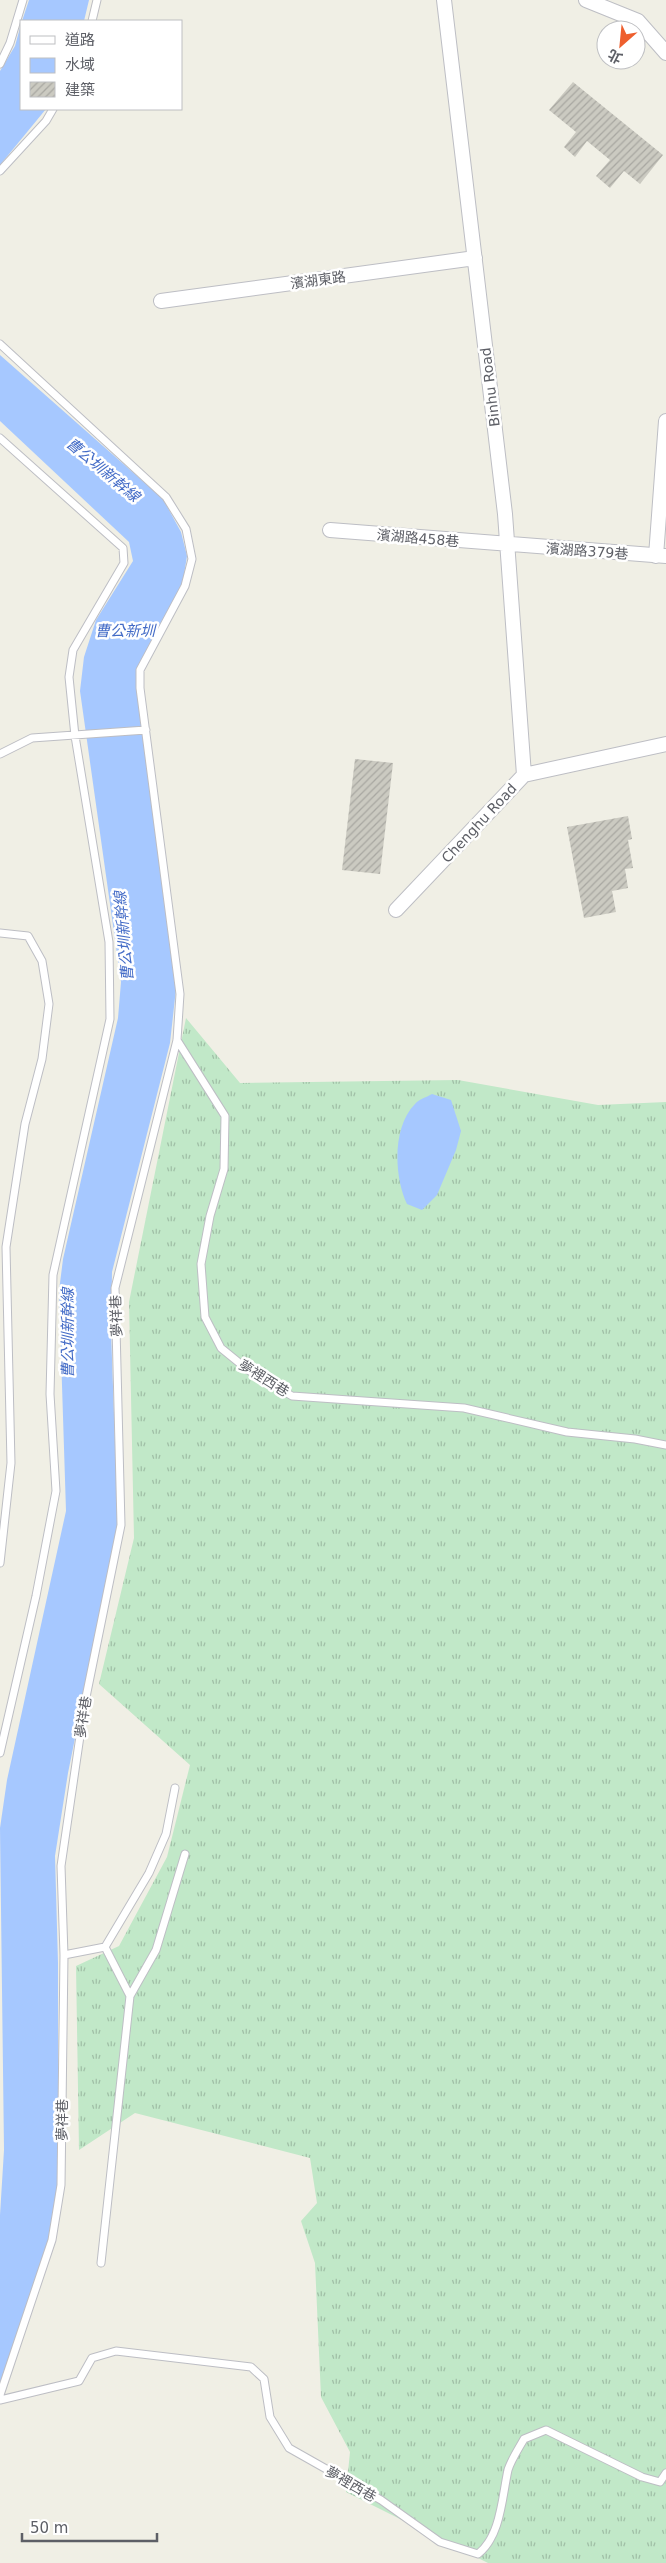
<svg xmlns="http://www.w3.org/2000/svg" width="666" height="2563" viewBox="0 0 666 2563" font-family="'DejaVu Sans','Noto Sans TC',sans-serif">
<defs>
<pattern id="grass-tufts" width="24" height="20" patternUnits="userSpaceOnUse" patternTransform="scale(1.25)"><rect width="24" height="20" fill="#c1e8c8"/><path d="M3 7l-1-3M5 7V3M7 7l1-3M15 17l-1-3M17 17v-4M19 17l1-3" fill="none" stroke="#a0bfa6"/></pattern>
<pattern id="building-hatch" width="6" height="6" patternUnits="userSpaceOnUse" patternTransform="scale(1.25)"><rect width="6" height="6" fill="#cbcac1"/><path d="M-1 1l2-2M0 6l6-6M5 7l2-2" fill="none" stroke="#a8a7a1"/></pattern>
</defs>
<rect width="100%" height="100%" fill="#f0efe5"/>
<path fill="url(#grass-tufts)" d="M186 1018 240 1083 458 1080 598 1105 666 1102V2563H488L346 2492 350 2452 321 2397 315 2263 301 2221 317 2203 310 2158 135 2113 79 2150 76 1966 119 1946 167 1857 190 1765 99 1684 134 1538 129 1302Z"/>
<path fill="#a6c8ff" d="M29 0H89L84 21H22Z
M21 24V109H46L0 165V71L15 46Z
M0 355 163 499 181 532 187 556 183 581 137 674 176 989 170 1043 112 1272 111 1332 118 1524 68 1773 55 1856 58 1963V2185L49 2238 0 2384V2215L4 2150 0 1828 7 1780 66 1511 59 1291 63 1259 118 1018 121 982 80 691 84 657 96 620 133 561 129 542 0 421Z
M432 1094 451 1100 461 1131 456 1150 437 1195 422 1210 407 1204C394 1177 392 1127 415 1104 419 1099 427 1097 432 1094Z"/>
<path fill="url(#building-hatch)" d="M573 82 663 155 640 184 624 171 610 188 596 176 610 160 587 141 575 157 564 147 576 132 549 110Z
M355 759 393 763 380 874 342 870Z
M628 816 632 839 628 840 633 868 625 869 628 888 612 891 616 912 584 918 567 827Z"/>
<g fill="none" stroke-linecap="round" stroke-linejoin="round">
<g stroke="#bdbec4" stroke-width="9">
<path id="service" d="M92 21 97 0
M0 64 10 43 23 0
M0 171 46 121 53 109
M0 344 166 497 186 529 192 559 185 586 140 670V688L180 994 177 1040 115 1288 121 1525 85 1702 61 1866 64 1955 61 2185 52 2240 0 2395
M0 438 123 548 124 563 73 650 69 677 75 736 109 942 110 1019 53 1275 50 1394 56 1491 36 1596 0 1753
M0 754 32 738 146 730
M0 933 28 936 42 961 49 1004 42 1059 25 1124 6 1247 11 1463 0 1563
M177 1040 225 1116 224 1169 210 1216 201 1264 205 1317 221 1348 248 1370 292 1396 464 1408 567 1432 635 1439 666 1445
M64 1955 105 1947 149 1873 166 1834 175 1788
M130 1996 156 1950 185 1854
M101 2263 130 1996 105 1947
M0 2400 79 2381 92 2358 116 2351 251 2367 264 2379 270 2417 289 2448 381 2500 440 2542 478 2554C501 2536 502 2497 508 2470 511 2460 519 2448 524 2439L546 2430 642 2477 660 2482 666 2473"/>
</g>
<g stroke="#bdbec4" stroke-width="16">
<path id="minor" d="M444 0 505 514 524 775
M586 0 638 21 666 53
M161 301 475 258
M330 530 666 556
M656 556 666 421
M396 910 524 775 666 744"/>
</g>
<use href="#service" stroke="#fff" stroke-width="7"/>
<use href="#minor" stroke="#fff" stroke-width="14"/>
</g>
<g text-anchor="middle" stroke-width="5" stroke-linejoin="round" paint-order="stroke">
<g font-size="14" fill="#5d5f66" stroke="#fff">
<text transform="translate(318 280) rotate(-8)" y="5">濱湖東路</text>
<text transform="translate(490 387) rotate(-97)" y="5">Binhu Road</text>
<text transform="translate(418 538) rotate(5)" y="5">濱湖路458巷</text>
<text transform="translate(587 551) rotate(4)" y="5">濱湖路379巷</text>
<text transform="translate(479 823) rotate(-47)" y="5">Chenghu Road</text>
<text transform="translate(116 1316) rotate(-92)" y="5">夢祥巷</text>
<text transform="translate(264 1378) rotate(32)" y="5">夢裡西巷</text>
<text transform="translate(83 1717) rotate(-81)" y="5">夢祥巷</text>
<text transform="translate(62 2120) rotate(-89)" y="5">夢祥巷</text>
<text transform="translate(351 2484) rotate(30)" y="5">夢裡西巷</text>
</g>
<g font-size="15" font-style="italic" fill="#446cc7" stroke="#fff">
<text transform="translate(103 470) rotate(40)" y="5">曹公圳新幹線</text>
<text x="125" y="636">曹公新圳</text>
<text transform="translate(124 936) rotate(-95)" y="5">曹公圳新幹線</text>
<text transform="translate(68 1333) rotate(-90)" y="5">曹公圳新幹線</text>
</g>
</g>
<rect x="20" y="20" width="162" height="90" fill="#ffffff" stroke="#bebfc2"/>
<rect x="30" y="36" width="25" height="8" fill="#ffffff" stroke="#bebfc2"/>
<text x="65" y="45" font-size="15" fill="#5d5f66">道路</text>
<rect x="30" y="58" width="25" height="15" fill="#a6c8ff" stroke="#bebfc2"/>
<text x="65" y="70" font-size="15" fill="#5d5f66">水域</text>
<rect x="30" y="82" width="25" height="15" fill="url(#building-hatch)" stroke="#bebfc2"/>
<text x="65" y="95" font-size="15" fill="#5d5f66">建築</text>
<g transform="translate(621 45) rotate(207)"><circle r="24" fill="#ffffff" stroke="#bebfc2"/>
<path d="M0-4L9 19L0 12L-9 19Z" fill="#ee5f2e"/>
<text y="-8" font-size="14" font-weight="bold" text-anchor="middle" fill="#5d5f66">北</text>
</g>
<path d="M22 2533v8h135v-8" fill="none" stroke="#5d5f66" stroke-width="2.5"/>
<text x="30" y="2533" font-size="15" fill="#5d5f66" stroke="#ffffff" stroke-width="4" paint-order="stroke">50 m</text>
</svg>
